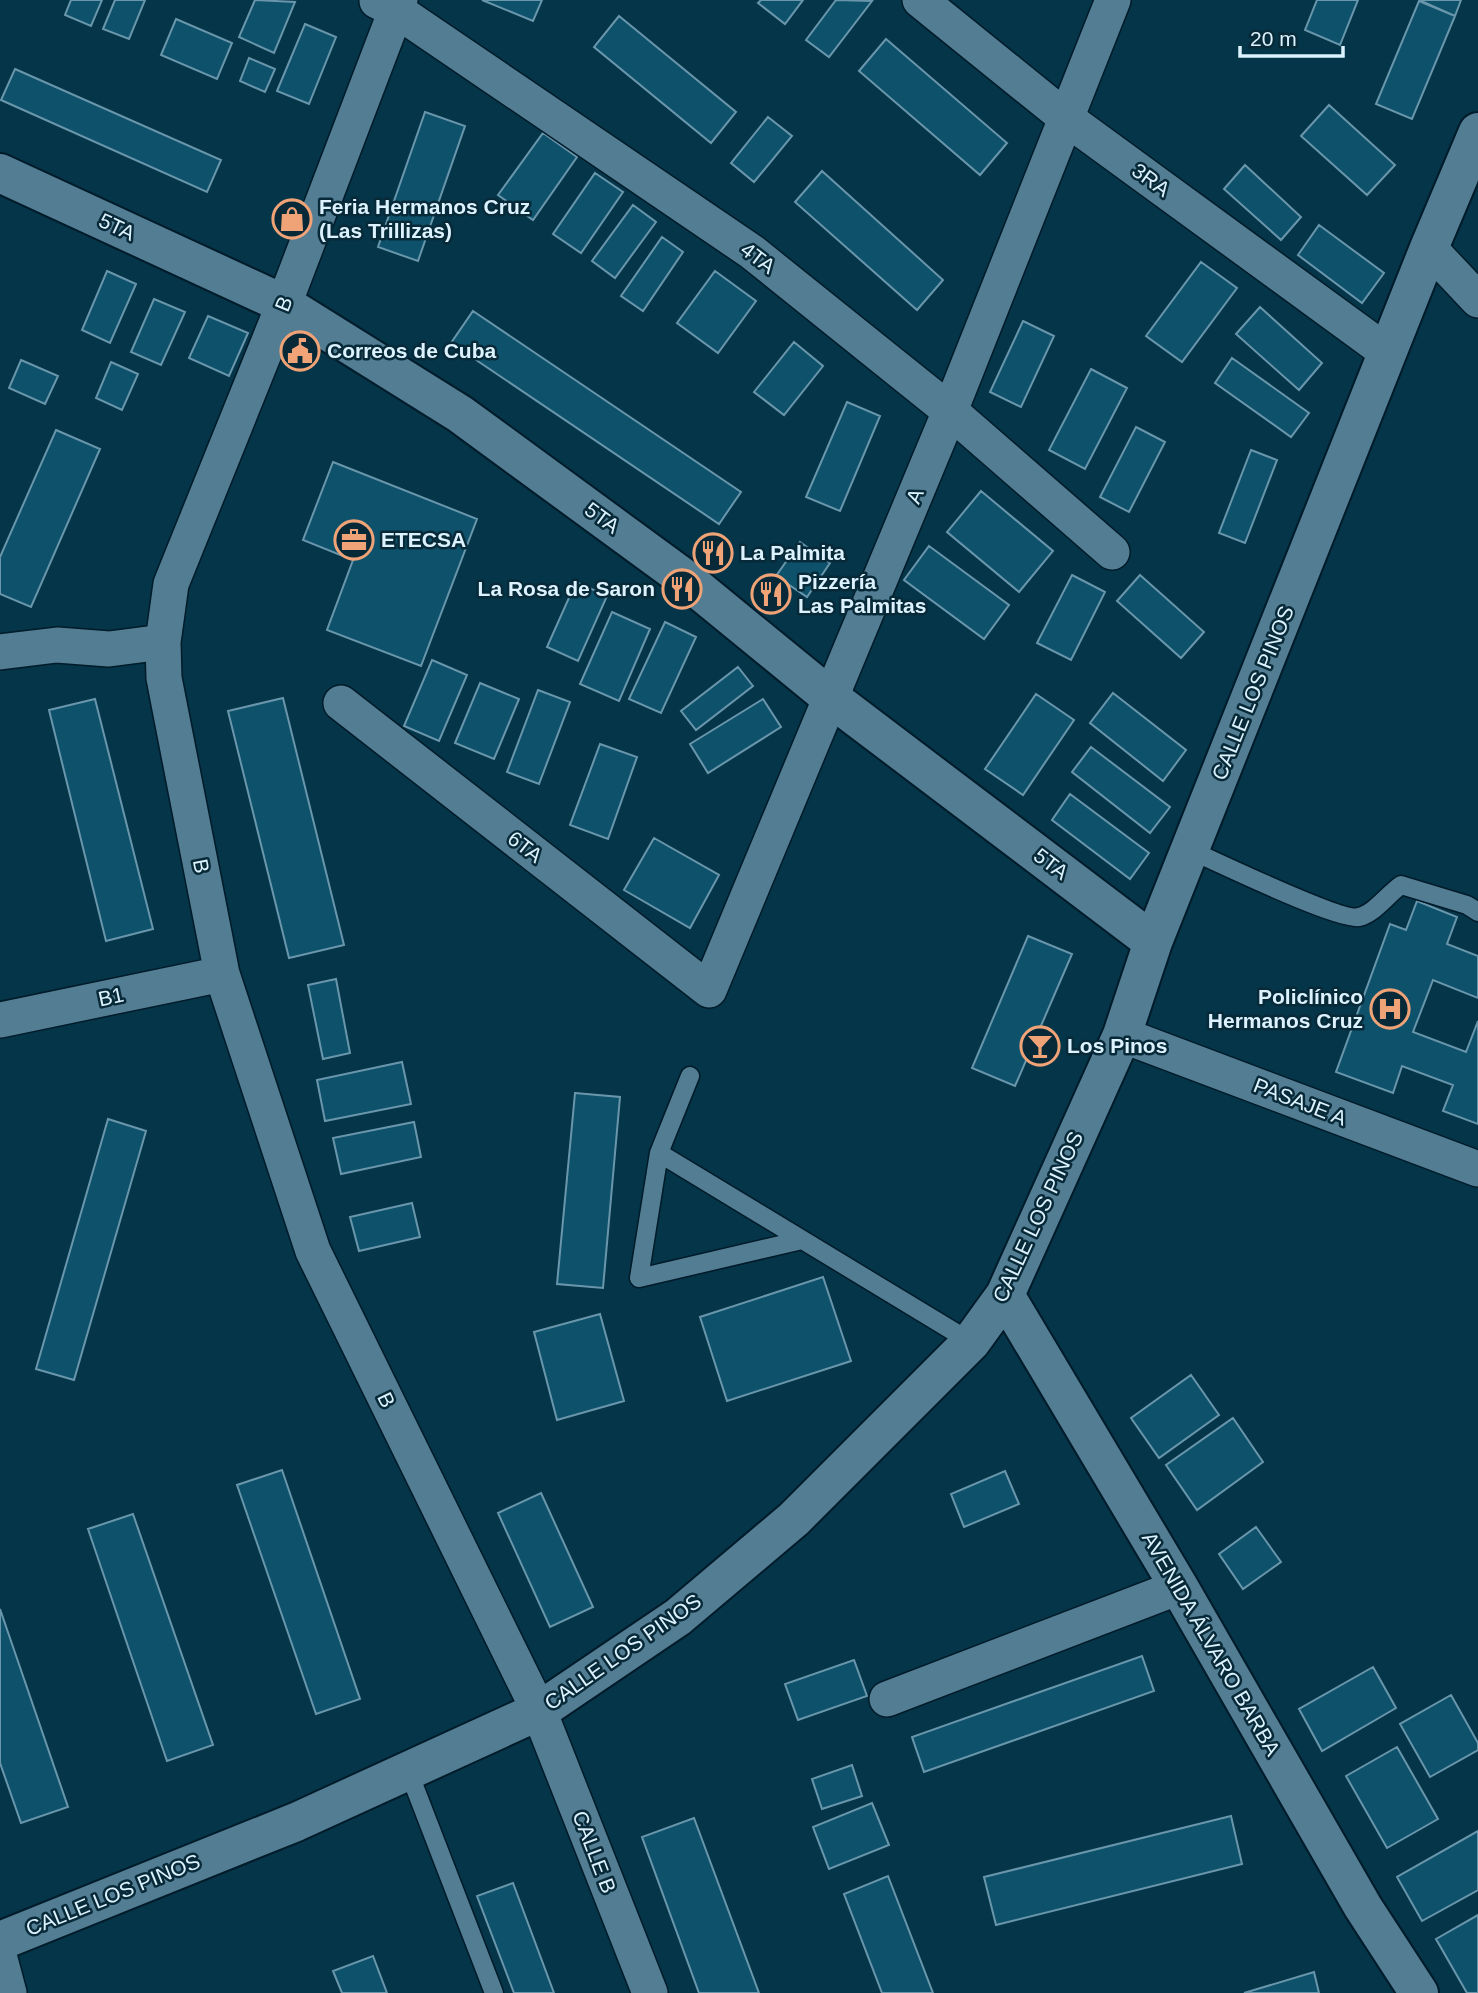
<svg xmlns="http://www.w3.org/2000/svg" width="1478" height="1993" viewBox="0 0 1478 1993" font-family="Arial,sans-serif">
<rect width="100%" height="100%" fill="#053548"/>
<path fill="#0e516b" stroke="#6a96ac" stroke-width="2" d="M71 0H102L91 26 65 15Z
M115 0H145L129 39 103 29Z
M255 0 295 2 274 53 239 37Z
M482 0H542L533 21Z
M761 0H803L785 24 758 3Z
M836 0 872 1 829 57 806 40Z
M1317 0H1358L1340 45 1305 30Z
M1419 0H1461L1455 16Z
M1419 1 1455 16 1412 119 1376 104Z
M619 16 736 112 711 143 594 47Z
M176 19 232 43 217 79 161 55Z
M305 24 336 37 309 104 277 91Z
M886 39 1007 143 980 175 859 71Z
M249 58 275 69 265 92 240 81Z
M15 69 221 160 207 192 1 100Z
M1329 105 1395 165 1367 195 1301 136Z
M425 112 465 126 418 261 378 247Z
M768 117 792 136 754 182 731 163Z
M543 133 577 157 533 220 498 195Z
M1245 165 1301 217 1281 240 1224 189Z
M822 171 943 280 917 310 795 202Z
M595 173 623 192 581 253 553 234Z
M633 205 656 222 615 278 592 261Z
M1319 225 1384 273 1362 303 1298 255Z
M662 237 683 252 643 311 621 296Z
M1201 262 1237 288 1182 362 1146 336Z
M107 271 136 284 110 343 82 330Z
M715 271 756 301 718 353 677 323Z
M154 299 185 312 161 365 131 352Z
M1260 307 1322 363 1299 390 1236 334Z
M473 311 741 492 719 524 451 343Z
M208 316 248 333 229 376 189 358Z
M1023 321 1054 336 1021 407 990 392Z
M794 342 823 366 784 415 754 392Z
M1232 358 1309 413 1291 437 1215 383Z
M21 360 58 376 45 404 9 388Z
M111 362 138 374 122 410 96 398Z
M1091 369 1127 388 1085 469 1049 450Z
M847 402 880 416 840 511 806 497Z
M1136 427 1165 442 1129 512 1100 497Z
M56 430 100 449 31 607 0 594V557Z
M1251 450 1277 460 1245 543 1219 533Z
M333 462 477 519 421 666 327 630 353 560 303 540Z
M981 491 1053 551 1019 592 947 532Z
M800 542 830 563 807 597 776 576Z
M929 546 1009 605 984 639 904 580Z
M1072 575 1105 592 1071 660 1037 643Z
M1140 575 1204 632 1181 658 1117 601Z
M576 582 607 596 578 661 547 647Z
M612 612 650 629 619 701 580 684Z
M665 622 696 637 661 713 629 699Z
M432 660 467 675 439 741 404 726Z
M738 667 753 686 696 730 681 711Z
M480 683 519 699 494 759 455 743Z
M538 690 570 702 539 784 507 772Z
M1113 693 1186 750 1163 781 1090 723Z
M1036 694 1074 720 1023 795 985 769Z
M283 698 344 945 289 958 228 711Z
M95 699 153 929 106 941 49 710Z
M763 699 781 727 708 773 690 744Z
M600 744 637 757 608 839 570 825Z
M1091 747 1170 807 1150 833 1072 772Z
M1070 794 1149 853 1130 879 1052 820Z
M654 838 719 875 690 928 624 890Z
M1417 901 1457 917 1447 944 1478 956V998L1433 980 1413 1032 1466 1052 1478 1021V1124L1443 1111 1453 1085 1402 1066 1393 1093 1336 1072 1390 924 1406 930Z
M1028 936 1072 954 1015 1086 972 1068Z
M336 979 350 1053 323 1059 308 985Z
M402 1062 411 1104 325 1121 317 1080Z
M575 1093 620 1097 603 1288 557 1284Z
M108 1119 146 1131 74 1380 36 1369Z
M414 1122 421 1157 341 1174 333 1138Z
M412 1203 420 1237 359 1251 350 1217Z
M823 1277 851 1361 727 1401 700 1317Z
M600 1314 624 1401 557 1420 534 1332Z
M1191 1375 1219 1415 1159 1458 1131 1418Z
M1233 1418 1263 1462 1197 1510 1166 1465Z
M282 1470 360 1699 316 1714 237 1485Z
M1005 1471 1019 1504 964 1527 951 1494Z
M541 1493 593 1607 550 1627 498 1513Z
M133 1514 213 1745 167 1761 88 1529Z
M1256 1527 1281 1562 1243 1589 1219 1554Z
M0 1609 68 1807 21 1823 0 1763Z
M1142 1656 1154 1691 924 1772 912 1737Z
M854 1660 867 1696 798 1720 785 1684Z
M1373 1667 1396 1708 1322 1751 1299 1709Z
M1451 1695 1478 1743V1750L1430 1777 1400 1724Z
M1397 1747 1438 1819 1387 1848 1346 1776Z
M852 1765 862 1796 822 1809 812 1779Z
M872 1803 889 1845 829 1869 813 1827Z
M1231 1816 1242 1864 996 1925 984 1877Z
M694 1818 759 1993H699L642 1837Z
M1478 1831V1890L1422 1921 1397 1877Z
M888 1876 933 1993H882L844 1894Z
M513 1883 554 1993H514L477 1896Z
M1478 1915V1993H1467L1436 1939Z
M373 1956 387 1993H342L333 1971Z
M1314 1972 1319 1993H1244Z"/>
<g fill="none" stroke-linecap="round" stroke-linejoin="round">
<g stroke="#001b29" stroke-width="21">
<path id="service" d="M1190 850C1215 861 1341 922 1359 917 1375 913 1387 895 1401 885L1467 905 1478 912
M659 1153 690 1076
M802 1240 639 1278 659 1153 971 1342
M408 1770 494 1993"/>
</g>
<g stroke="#001b29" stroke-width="38">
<path id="minor" d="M400 0 284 304 171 584 163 642 164 678 222 974 313 1251 539 1711 650 1993
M920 0 1066 118 1388 353
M377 1 396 10 752 252 950 411 1112 552
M1429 248 1478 300
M0 652 57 645 109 649 163 642
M341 703 709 990 950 411 1113 0
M0 1020 222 974
M1122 1035 1478 1169
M887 1699 1179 1587
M0 1959 9 1993"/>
</g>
<g stroke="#001b29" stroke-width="42">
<path id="tertiary" d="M0 173 284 304 460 414 688 581 831 698 1153 942
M1005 1295 1179 1587 1363 1907 1419 1993
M0 1941 296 1822 539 1711 678 1617 794 1519 971 1342 1005 1295 1122 1035 1153 942 1429 248 1478 132"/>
</g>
<use href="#service" stroke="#527d93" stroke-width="18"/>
<use href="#minor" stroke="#527d93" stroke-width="35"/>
<use href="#tertiary" stroke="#527d93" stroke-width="38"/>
</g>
<defs>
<g id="shop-ring" transform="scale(2.0125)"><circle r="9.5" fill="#082a38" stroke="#efa377" stroke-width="1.5"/><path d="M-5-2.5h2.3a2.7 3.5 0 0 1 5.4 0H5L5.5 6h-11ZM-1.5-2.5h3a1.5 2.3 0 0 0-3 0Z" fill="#efa377"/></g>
<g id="civic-ring" transform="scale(2.0125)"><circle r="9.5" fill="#082a38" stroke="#efa377" stroke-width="1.5"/><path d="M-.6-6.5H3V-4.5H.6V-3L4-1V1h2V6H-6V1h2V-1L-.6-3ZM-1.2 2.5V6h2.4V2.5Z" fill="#efa377"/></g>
<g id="office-ring" transform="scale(2.0125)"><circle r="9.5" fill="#082a38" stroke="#efa377" stroke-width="1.5"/><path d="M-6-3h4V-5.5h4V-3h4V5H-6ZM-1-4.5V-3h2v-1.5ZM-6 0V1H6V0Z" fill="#efa377"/></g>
<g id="restaurant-ring" transform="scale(2.0125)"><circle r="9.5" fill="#082a38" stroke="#efa377" stroke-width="1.5"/><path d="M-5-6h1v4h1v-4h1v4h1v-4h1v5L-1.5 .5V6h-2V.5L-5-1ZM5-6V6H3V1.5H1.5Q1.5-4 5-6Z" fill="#efa377"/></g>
<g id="hospital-ring" transform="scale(2.0125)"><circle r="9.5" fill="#082a38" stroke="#efa377" stroke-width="1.5"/><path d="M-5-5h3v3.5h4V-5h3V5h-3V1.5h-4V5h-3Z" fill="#efa377"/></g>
<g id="bar-ring" transform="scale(2.0125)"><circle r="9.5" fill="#082a38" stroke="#efa377" stroke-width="1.5"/><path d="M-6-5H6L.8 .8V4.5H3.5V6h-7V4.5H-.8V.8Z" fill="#efa377"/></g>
</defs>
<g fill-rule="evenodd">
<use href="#shop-ring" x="292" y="219"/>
<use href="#civic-ring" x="300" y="351"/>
<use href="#office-ring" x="354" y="540"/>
<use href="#restaurant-ring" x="713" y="553"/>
<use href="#restaurant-ring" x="682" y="589"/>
<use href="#restaurant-ring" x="771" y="594"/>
<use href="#hospital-ring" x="1390" y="1009"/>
<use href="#bar-ring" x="1040" y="1046"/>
</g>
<g text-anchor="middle" stroke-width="5" stroke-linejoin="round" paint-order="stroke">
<g font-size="21" fill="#dcf2ff" stroke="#082a38">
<text transform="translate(1151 180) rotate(36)" y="7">3RA</text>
<text transform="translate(117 227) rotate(25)" y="7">5TA</text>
<text transform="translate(758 258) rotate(37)" y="7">4TA</text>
<text transform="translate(284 304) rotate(-68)" y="7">B</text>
<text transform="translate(915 496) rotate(-67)" y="7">A</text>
<text transform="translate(602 518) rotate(36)" y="7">5TA</text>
<text transform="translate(1253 693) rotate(-68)" y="7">CALLE LOS PINOS</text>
<text transform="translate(525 847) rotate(38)" y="7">6TA</text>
<text transform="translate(1051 864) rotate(37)" y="7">5TA</text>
<text transform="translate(201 866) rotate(79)" y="7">B</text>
<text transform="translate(111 997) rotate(-12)" y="7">B1</text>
<text transform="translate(1300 1102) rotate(21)" y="7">PASAJE A</text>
<text transform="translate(1038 1217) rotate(-65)" y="7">CALLE LOS PINOS</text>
<text transform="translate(386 1400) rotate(64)" y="7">B</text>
<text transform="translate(1211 1644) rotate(60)" y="7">AVENIDA ÁLVARO BARBA</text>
<text transform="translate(623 1652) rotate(-35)" y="7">CALLE LOS PINOS</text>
<text transform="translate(594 1852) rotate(69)" y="7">CALLE B</text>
<text transform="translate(113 1895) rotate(-22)" y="7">CALLE LOS PINOS</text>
</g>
<g font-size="21" font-weight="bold" fill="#dcf2ff" stroke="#082a38" text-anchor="start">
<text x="319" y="214">Feria Hermanos Cruz<tspan x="319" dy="24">(Las Trillizas)</tspan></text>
<text x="327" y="358">Correos de Cuba</text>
<text x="381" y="547">ETECSA</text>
<text x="740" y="560">La Palmita</text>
<text x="798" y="589">Pizzería<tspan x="798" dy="24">Las Palmitas</tspan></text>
<text x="655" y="596" text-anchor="end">La Rosa de Saron</text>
<text x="1363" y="1004" text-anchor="end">Policlínico<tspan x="1363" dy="24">Hermanos Cruz</tspan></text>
<text x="1067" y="1053">Los Pinos</text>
</g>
</g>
<path d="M1240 46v10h103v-10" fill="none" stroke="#dcf2ff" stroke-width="3.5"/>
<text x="1250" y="46" font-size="21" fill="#dcf2ff" stroke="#082a38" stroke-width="5" paint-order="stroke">20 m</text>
</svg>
